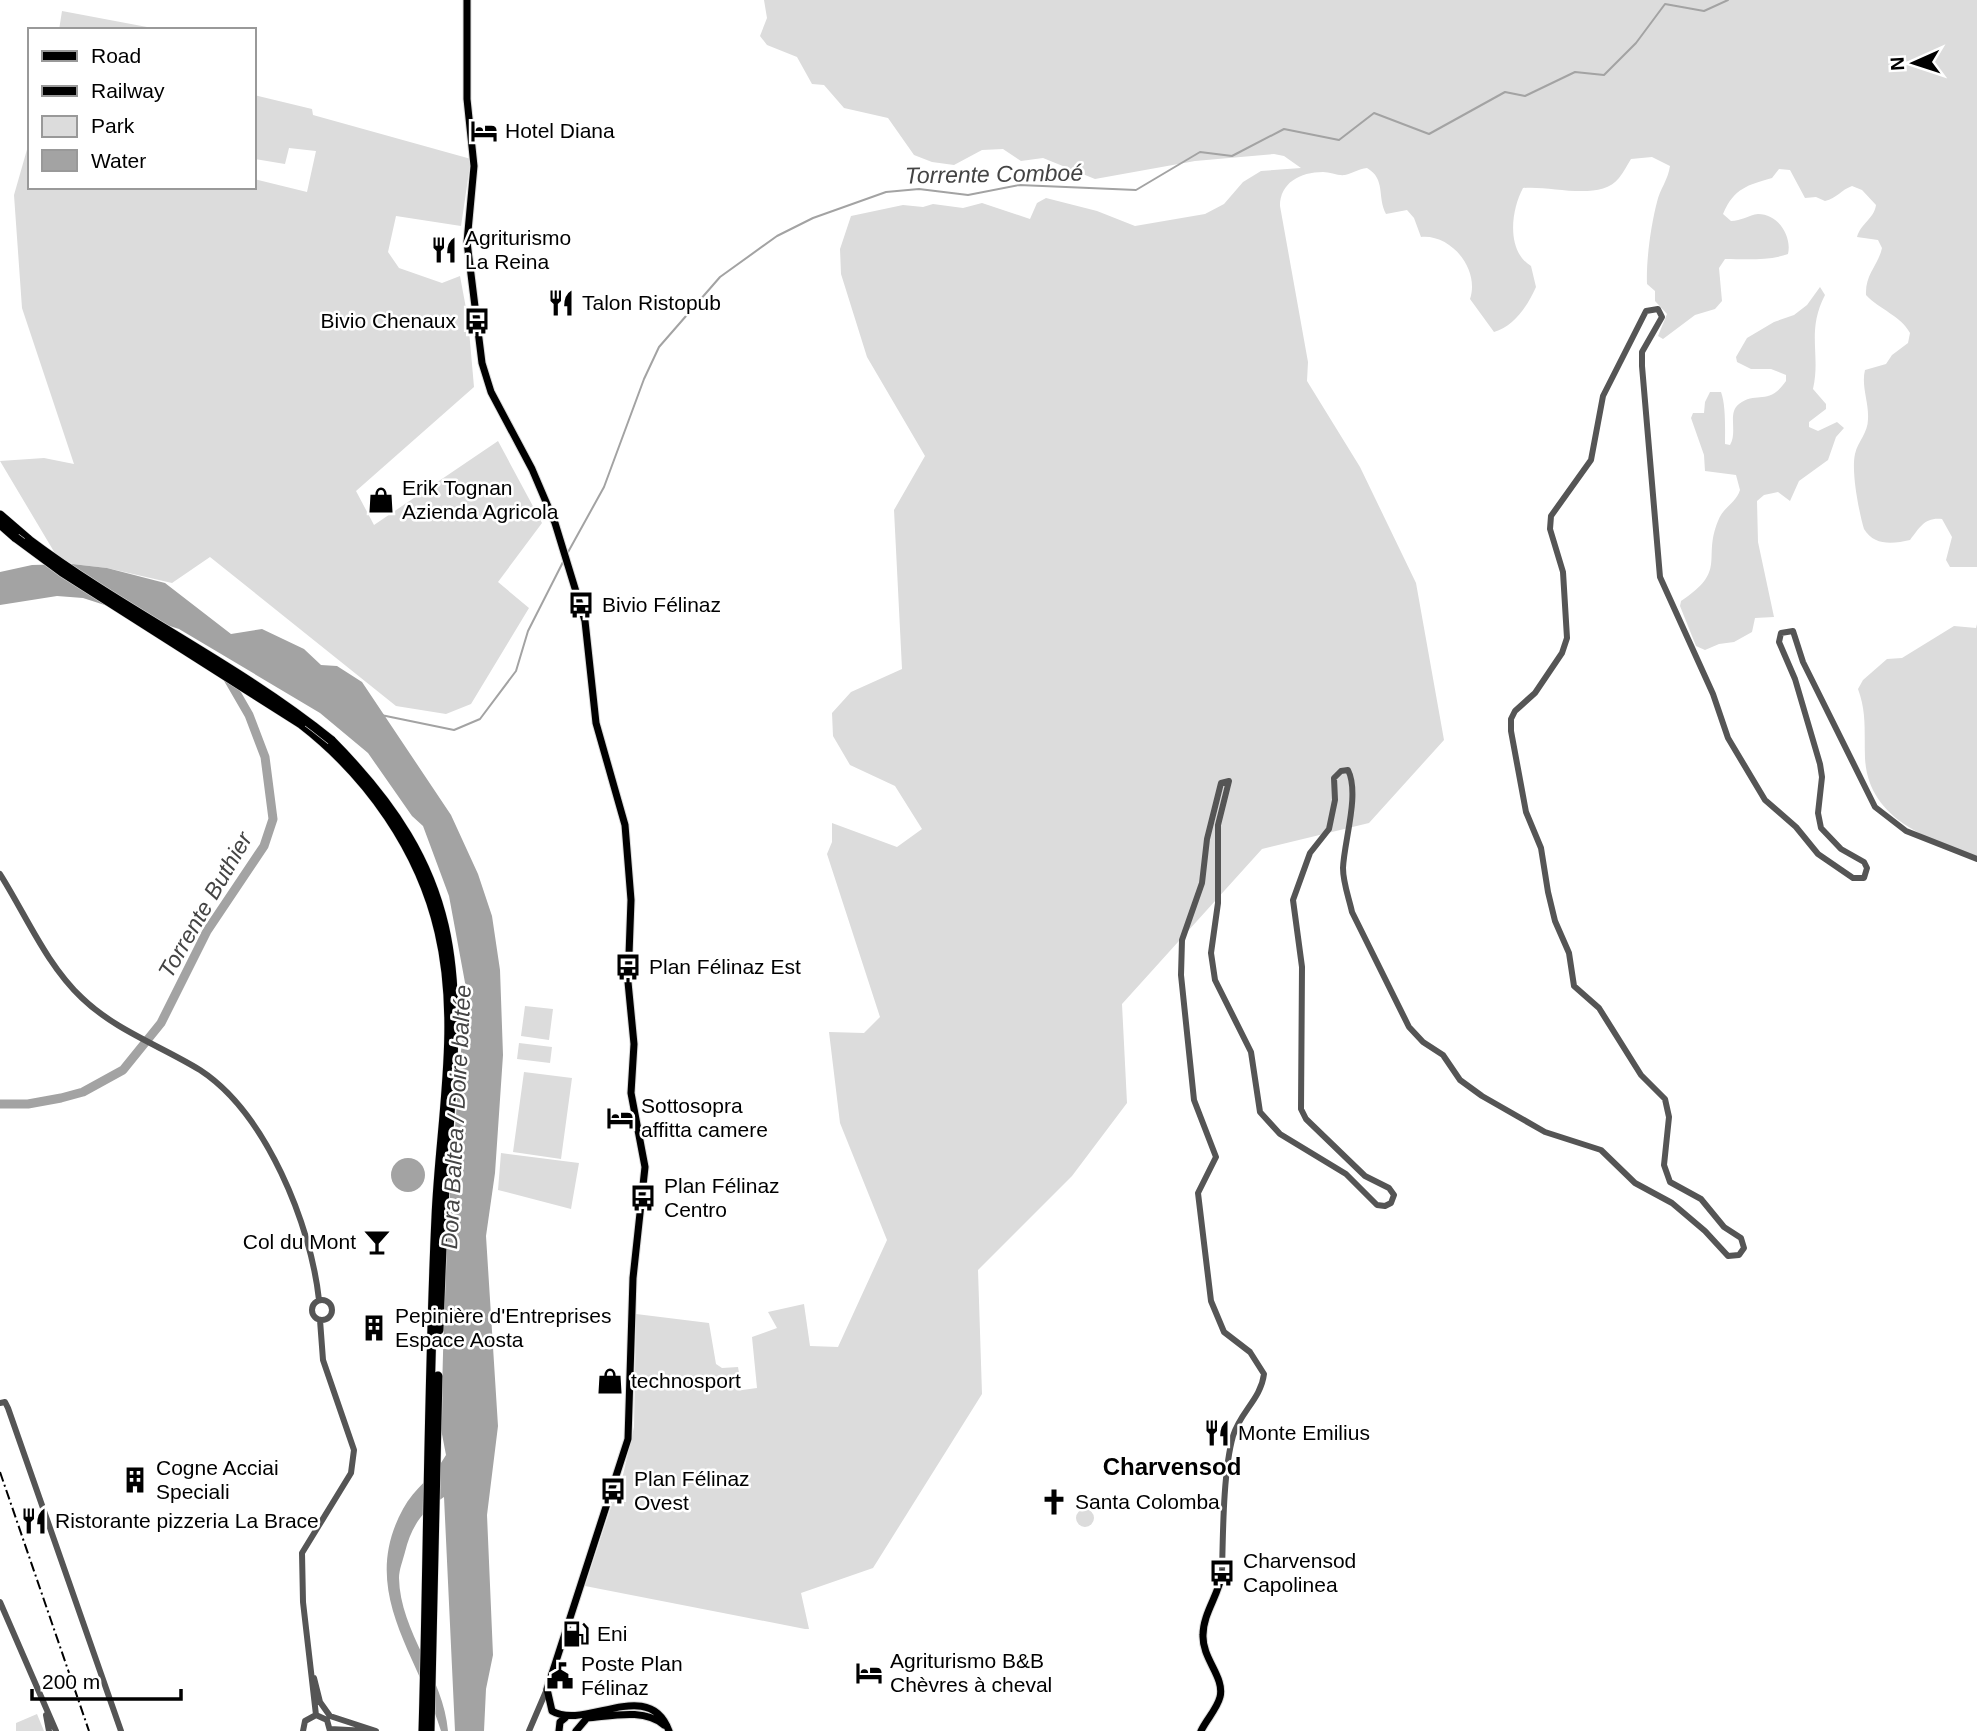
<svg xmlns="http://www.w3.org/2000/svg" width="1977" height="1731" viewBox="0 0 1977 1731" font-family="Arial,sans-serif">
<rect width="100%" height="100%" fill="#fff"/>
<path fill="#dcdcdc" d="M764 0H1977V567H1950L1946 560 1952 537 1942 519C1925 517 1920 527 1910 540 1893 544 1874 546 1864 529 1859 512 1851 472 1855 454 1858 441 1868 433 1868 419 1869 402 1861 386 1865 370L1886 364 1892 355 1908 343 1910 333C1900 315 1880 310 1866 295 1865 274 1878 266 1882 248L1878 240 1857 237C1861 223 1874 219 1876 205L1862 190 1852 186C1841 190 1837 198 1825 201L1816 197 1805 198 1790 170 1779 169 1772 178C1748 185 1734 188 1723 214L1731 221C1741 221 1749 215 1758 214 1779 214 1792 237 1788 254 1769 261 1745 259 1725 259L1719 268 1722 301 1715 309 1695 315 1663 339 1658 336 1667 314 1655 301V291L1647 284C1646 260 1651 225 1657 202 1660 189 1668 180 1670 166L1652 157 1631 159C1627 165 1624 172 1619 178 1600 202 1551 185 1523 188 1511 210 1506 251 1531 266L1536 287C1528 305 1514 327 1494 332L1470 299C1480 269 1451 234 1421 237L1414 218 1407 210 1386 214C1377 197 1386 179 1367 168 1358 169 1353 173 1345 175 1338 176 1330 172 1323 172 1300 172 1280 183 1280 206L1308 362 1307 381 1360 467 1416 583 1444 740 1369 823 1262 849 1122 1004 1127 1103 1072 1176 978 1270 982 1394 873 1568 801 1593 809 1629H805L585 1586 613 1501H617L634 1427 636 1314 709 1323 716 1364 722 1368 738 1367 742 1390 757 1388 752 1337 777 1328 768 1312 804 1304 810 1346 838 1347 887 1240 840 1123 829 1032 864 1033 880 1017 827 854 832 842V823L897 847 922 829 895 786 850 765 833 736 832 713 851 692 902 669 894 510 925 456 867 357 841 274 840 249 851 216 903 205 923 207 933 204 963 208 982 203 1030 219 1037 203 1046 198 1097 211 1135 226 1205 214 1224 204 1243 182 1261 171 1301 168 1284 156 1274 154 1195 161 1095 179 1043 158 1021 161 1003 149 982 150 954 165 932 162 914 155 888 118 844 108 824 85 812 84 797 57 767 45 760 36 767 18Z
M62 11 147 27V30H59Z
M254 95 312 109 313 115 471 159 461 226 396 216 388 252 399 268 442 283 460 276 468 319 474 387 356 491 374 525 498 441 542 523 498 582 529 608 471 704 446 714 396 706 210 557 172 583 107 568 72 564 56 555 0 461 44 458 74 464 22 308 14 195 30 139V187H254V179L307 192 316 151 289 148 285 164 255 159 254 162Z
M1820 287 1825 295C1806 332 1821 354 1813 389L1826 404V409L1809 422V427L1818 431 1837 422 1844 428 1836 437 1828 460 1799 481 1790 501 1778 492 1764 495 1757 501 1758 542 1774 617 1755 618 1752 632 1734 642 1719 644 1705 650 1696 646 1680 606 1681 601C1728 570 1702 560 1718 521 1723 507 1736 503 1740 490L1736 475 1705 471 1704 455 1691 418 1693 413H1704L1705 402 1710 392H1721C1726 405 1725 430 1725 444L1730 445C1738 432 1727 413 1739 404 1757 390 1768 407 1786 381V375L1771 369H1751L1737 362 1736 357 1747 338 1774 322 1794 315 1807 305Z
M1977 624V856C1927 839 1868 819 1865 758 1864 733 1867 713 1858 689L1863 680 1887 659 1902 658 1954 626 1976 628Z
M525 1006 553 1009 549 1040 521 1036Z
M519 1043 552 1047 550 1063 517 1059Z
M524 1072 572 1078 561 1159 513 1152Z
M501 1153 579 1163 571 1209 498 1190Z
M1076 1518a9 9 0 1 1 18 0a9 9 0 1 1-18 0Z
M37 1714 44 1731H16V1723Z"/>
<path fill="#a3a3a3" d="M72 564 107 568 165 583 231 634 262 629 304 649 321 665 337 666 362 682 451 815 478 874 492 916 500 970 503 1055 495 1173 486 1236 498 1426 487 1515 493 1655 486 1689 484 1731H455L444 1497C422 1511 411 1527 405 1552 403 1560 399 1570 399 1578 400 1632 444 1677 448 1731H441C418 1654 358 1591 403 1509 414 1488 435 1475 446 1455L441 1429 446 1242 466 988 449 896 423 826 412 816 368 753 320 713 179 629 83 598 57 596 0 605V572L32 565Z
M391 1175a17 17 0 1 1 34 0a17 17 0 1 1-34 0Z"/>
<g fill="none" stroke-linecap="round" stroke-linejoin="round">
<path stroke="#a3a3a3" stroke-width="2" d="M567 554 604 487 644 379 659 347 720 277 777 236 813 218 886 192 919 189 968 195 1019 185 1136 190 1200 152 1232 156 1284 129 1339 140 1374 113 1429 134 1505 92 1525 96 1575 72 1604 75 1636 43 1665 4 1704 11 1728 0
M381 715 454 730 480 719 516 671 528 631 563 562"/>
<path stroke="#a3a3a3" stroke-width="9" d="M0 1104H28L61 1098 83 1092 123 1070 161 1023 207 931 264 846 273 819 265 757 249 715 227 677"/>
<g stroke="#dbdbdb" stroke-width="9">
<path id="major" d="M467 0V99L474 166 467 242 482 363 491 392 532 469 555 523 585 621 596 723 625 825 631 900 628 982 634 1044 631 1093 645 1167 633 1278 628 1439 547 1689 552 1711C585 1731 649 1676 669 1731
M559 1731 560 1722 565 1718
M576 1731 587 1718C612 1716 644 1708 664 1725
M1201 1731C1206 1720 1217 1709 1220 1697 1225 1677 1202 1659 1203 1635 1203 1613 1219 1595 1222 1573"/>
</g>
<g stroke="#dbdbdb" stroke-width="10">
<path id="highway" d="M0 515 29 540
M0 524 16 538
M301 724C368 776 420 850 439 932 461 1025 440 1123 436 1217 428 1388 428 1560 423 1731
M331 740C464 874 461 967 448 1144 443 1206 441 1268 439 1330
M430 1731 438 1376"/>
</g>
<path stroke="#555" stroke-width="6" d="M0 874C26 915 46 964 82 998 115 1030 161 1046 200 1070 266 1113 311 1225 319 1300
M312 1310a10 10 0 1 1 20 0a10 10 0 1 1-20 0Z
M0 1403 5 1402 8 1408 121 1731
M1222 1573C1223 1534 1223 1472 1233 1436 1240 1412 1261 1399 1264 1374L1250 1352 1224 1332 1211 1301 1198 1193 1216 1157 1194 1100 1181 975 1182 940 1202 883 1207 839 1221 783 1229 781 1218 825V903L1211 953 1215 980 1251 1052 1260 1112 1280 1134 1346 1174 1377 1205 1385 1206 1391 1203 1394 1195 1389 1188 1365 1176 1306 1119 1301 1109 1302 967 1293 900 1310 853 1329 829 1335 800 1334 778 1341 771 1348 770C1360 794 1344 841 1343 868 1343 883 1349 898 1352 912L1409 1027 1423 1042 1443 1055 1460 1080 1482 1096 1545 1132 1601 1150 1635 1183 1672 1203 1705 1231 1728 1256 1739 1255 1744 1248 1741 1238 1724 1227 1701 1199 1670 1182 1664 1165 1669 1117 1665 1099 1641 1075 1599 1008 1574 986 1569 953 1555 921 1548 892 1541 848 1526 812 1511 731V719L1515 711 1535 693 1562 653 1567 638 1563 572 1550 529 1551 516 1591 460 1603 396 1646 311 1658 309 1662 317 1642 352V366L1660 577 1713 694 1728 738 1765 800 1796 827 1818 854 1853 878H1864L1867 868 1864 862 1841 849 1821 828 1818 813 1822 777 1820 764 1795 679 1779 642 1781 633 1793 631 1803 662 1875 807 1906 831 1977 859
M0 1602 56 1731
M314 1678 320 1702 330 1716 376 1731
M46 1715 49 1731
M316 1715 303 1602 302 1553 351 1473 354 1450 323 1360 320 1320
M330 1729 367 1731
M303 1731 305 1721 316 1715 327 1720 330 1731
M529 1731 547 1689"/>
<use href="#major" stroke="#000" stroke-width="7"/>
<use href="#highway" stroke="#000" stroke-width="9"/>
<path stroke="#000" stroke-width="2" stroke-dasharray="10 3.5 2 3.5" stroke-linecap="butt" d="M0 1472 89 1731"/>
<g stroke="#dbdbdb" stroke-width="10" stroke-linecap="butt">
<path id="highway-bridge" d="M16 538 62 572 301 724
M29 540C125 612 237 664 331 740"/>
</g>
<use href="#highway-bridge" stroke="#000" stroke-width="9"/>
</g>
<defs>
<g id="hotel-bare" transform="scale(2.1)"><path d="M-6-4.5h1.5V1H6V5H4.5V3h-9V5H-6ZM-4 0a1.8 1.8 0 1 1 3.6 0ZM.5 0V-2.5h3Q6-2.5 6 0Z" fill="#000" stroke="#fff" stroke-width="2.5" paint-order="stroke"/></g>
<g id="restaurant-bare" transform="scale(2.1)"><path d="M-5-6h1v4h1v-4h1v4h1v-4h1v5L-1.5 .5V6h-2V.5L-5-1ZM5-6V6H3V1.5H1.5Q1.5-4 5-6Z" fill="#000" stroke="#fff" stroke-width="2.5" paint-order="stroke"/></g>
<g id="bus-bare" transform="scale(2.1)"><path d="M-5-6H5V4H4V6H2V4H-2V6H-4V4H-5ZM-3.5-4V0h7V-4ZM-3.5 1.2v1.5H-2V1.2ZM2 1.2v1.5H3.5V1.2Z" fill="#000" stroke="#fff" stroke-width="2.5" paint-order="stroke"/></g>
<g id="shop-bare" transform="scale(2.1)"><path d="M-5-2.5h2.3a2.7 3.5 0 0 1 5.4 0H5L5.5 6h-11ZM-1.5-2.5h3a1.5 2.3 0 0 0-3 0Z" fill="#000" stroke="#fff" stroke-width="2.5" paint-order="stroke"/></g>
<g id="bar-bare" transform="scale(2.1)"><path d="M-6-5H6L.8 .8V4.5H3.5V6h-7V4.5H-.8V.8Z" fill="#000" stroke="#fff" stroke-width="2.5" paint-order="stroke"/></g>
<g id="building-bare" transform="scale(2.1)"><path d="M-4-6H4V6H1V3H-1V6H-4ZM-2.5-4.3h1.7v1.8h-1.7ZM.8-4.3h1.7v1.8H.8ZM-2.5-1h1.7V.8h-1.7ZM.8-1h1.7V.8H.8Z" fill="#000" stroke="#fff" stroke-width="2.5" paint-order="stroke"/></g>
<g id="church-bare" transform="scale(2.1)"><path d="M-1.2-6h2.4v3.5h3.3v2.4h-3.3V6h-2.4V-.1h-3.3v-2.4h3.3Z" fill="#000" stroke="#fff" stroke-width="2.5" paint-order="stroke"/></g>
<g id="fuel-bare" transform="scale(2.1)"><path d="M-5.5-6h7V0h2V4h1.3V-2.5L3-4.5l.8-.8L6-3V5H2.5V1h-1V6h-7ZM-4.2-4.7v3.2H.2V-4.7Z" fill="#000" stroke="#fff" stroke-width="2.5" paint-order="stroke"/></g>
<g id="civic-bare" transform="scale(2.1)"><path d="M-.6-6.5H3V-4.5H.6V-3L4-1V1h2V6H-6V1h2V-1L-.6-3ZM-1.2 2.5V6h2.4V2.5Z" fill="#000" stroke="#fff" stroke-width="2.5" paint-order="stroke"/></g>
</defs>
<g fill-rule="evenodd">
<use href="#hotel-bare" x="484" y="131"/>
<use href="#restaurant-bare" x="444" y="250"/>
<use href="#restaurant-bare" x="561" y="303"/>
<use href="#bus-bare" x="477" y="321"/>
<use href="#shop-bare" x="381" y="500"/>
<use href="#bus-bare" x="581" y="605"/>
<use href="#bus-bare" x="628" y="967"/>
<use href="#hotel-bare" x="620" y="1118"/>
<use href="#bus-bare" x="643" y="1198"/>
<use href="#bar-bare" x="377" y="1242"/>
<use href="#building-bare" x="374" y="1328"/>
<use href="#shop-bare" x="610" y="1381"/>
<use href="#restaurant-bare" x="1217" y="1433"/>
<use href="#building-bare" x="135" y="1480"/>
<use href="#bus-bare" x="613" y="1491"/>
<use href="#church-bare" x="1054" y="1502"/>
<use href="#restaurant-bare" x="34" y="1521"/>
<use href="#bus-bare" x="1222" y="1573"/>
<use href="#fuel-bare" x="576" y="1634"/>
<use href="#hotel-bare" x="869" y="1673"/>
<use href="#civic-bare" x="560" y="1676"/>
</g>
<g text-anchor="middle" stroke-width="5" stroke-linejoin="round" paint-order="stroke">
<g font-size="21" fill="#000" stroke="#fff" text-anchor="start">
<text x="505" y="138">Hotel Diana</text>
<text x="465" y="245">Agriturismo<tspan x="465" dy="24">La Reina</tspan></text>
<text x="582" y="310">Talon Ristopub</text>
<text x="456" y="328" text-anchor="end">Bivio Chenaux</text>
<text x="402" y="495">Erik Tognan<tspan x="402" dy="24">Azienda Agricola</tspan></text>
<text x="602" y="612">Bivio Félinaz</text>
<text x="649" y="974">Plan Félinaz Est</text>
<text x="641" y="1113">Sottosopra<tspan x="641" dy="24">affitta camere</tspan></text>
<text x="664" y="1193">Plan Félinaz<tspan x="664" dy="24">Centro</tspan></text>
<text x="356" y="1249" text-anchor="end">Col du Mont</text>
<text x="395" y="1323">Pepinière d'Entreprises<tspan x="395" dy="24">Espace Aosta</tspan></text>
<text x="631" y="1388">technosport</text>
<text x="1238" y="1440">Monte Emilius</text>
<text x="156" y="1475">Cogne Acciai<tspan x="156" dy="24">Speciali</tspan></text>
<text x="634" y="1486">Plan Félinaz<tspan x="634" dy="24">Ovest</tspan></text>
<text x="1075" y="1509">Santa Colomba</text>
<text x="55" y="1528">Ristorante pizzeria La Brace</text>
<text x="1243" y="1568">Charvensod<tspan x="1243" dy="24">Capolinea</tspan></text>
<text x="597" y="1641">Eni</text>
<text x="890" y="1668">Agriturismo B&amp;B<tspan x="890" dy="24">Chèvres à cheval</tspan></text>
<text x="581" y="1671">Poste Plan<tspan x="581" dy="24">Félinaz</tspan></text>
</g>
<g font-size="23" font-style="italic" fill="#444" stroke="#fff">
<text transform="translate(994 174) rotate(-1)" y="8">Torrente Comboé</text>
<text transform="translate(205 905) rotate(-60)" y="8">Torrente Buthier</text>
<text transform="translate(456 1117) rotate(-87)" y="8">Dora Baltea / Doire baltée</text>
</g>
<g font-size="24" font-weight="bold" fill="#000" stroke="#fff">
<text x="1172" y="1475">Charvensod</text>
</g>
</g>
<rect x="28" y="28" width="228" height="161" fill="#ffffff" stroke="#999999" stroke-width="2"/>
<rect x="42" y="51" width="35" height="10" fill="#000000" stroke="#999999" stroke-width="2"/>
<text x="91" y="63" font-size="21" fill="#000000">Road</text>
<rect x="42" y="86" width="35" height="10" fill="#000000" stroke="#999999" stroke-width="2"/>
<text x="91" y="98" font-size="21" fill="#000000">Railway</text>
<rect x="42" y="116" width="35" height="21" fill="#dcdcdc" stroke="#999999" stroke-width="2"/>
<text x="91" y="133" font-size="21" fill="#000000">Park</text>
<rect x="42" y="150" width="35" height="21" fill="#a3a3a3" stroke="#999999" stroke-width="2"/>
<text x="91" y="168" font-size="21" fill="#000000">Water</text>
<g transform="translate(1914 63) rotate(267)" stroke="#ffffff" stroke-width="5" paint-order="stroke">
<path d="M0-5L12 26L0 18L-12 26Z" fill="#000000"/>
<text y="-10" font-size="19" font-weight="bold" text-anchor="middle" fill="#000000">N</text>
</g>
<path d="M32 1689v10h149v-10" fill="none" stroke="#000000" stroke-width="3.5"/>
<text x="42" y="1689" font-size="21" fill="#000000" stroke="#ffffff" stroke-width="5" paint-order="stroke">200 m</text>
</svg>
